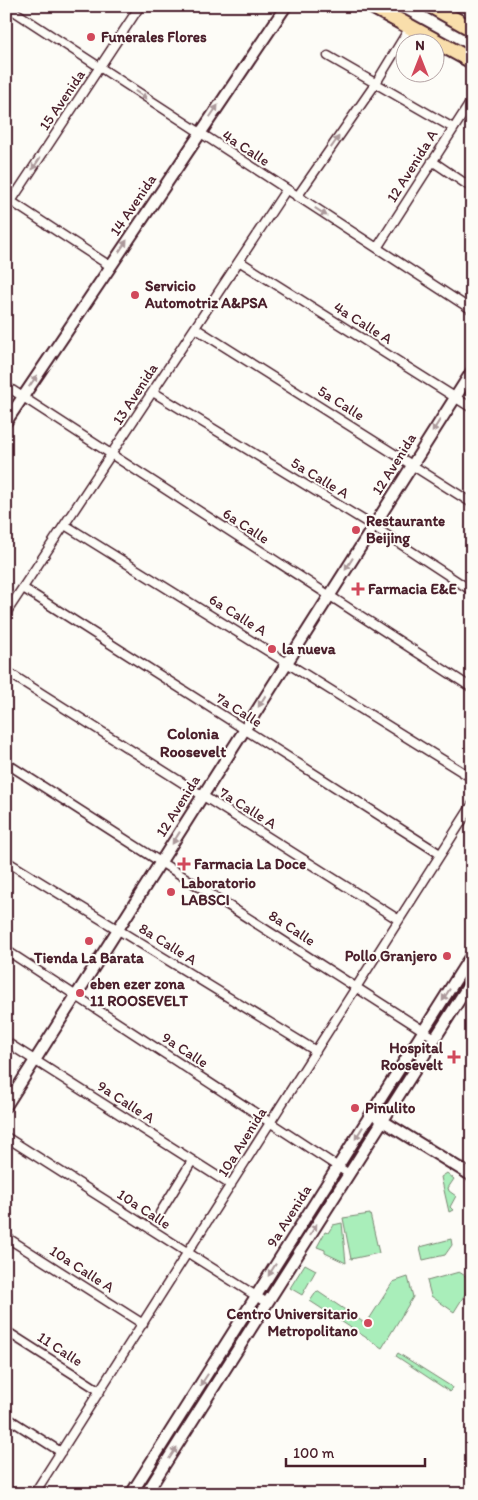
<svg xmlns="http://www.w3.org/2000/svg" width="478" height="1500" viewBox="0 0 478 1500" font-family="Itim,sans-serif">
<rect width="100%" height="100%" fill="#fdfcf7"/>
<filter id="ink" filterUnits="userSpaceOnUse"><feTurbulence type="fractalNoise" baseFrequency=".02" numOctaves="2"/><feDisplacementMap in="SourceGraphic" scale="10" xChannelSelector="R" yChannelSelector="G"/><feConvolveMatrix kernelMatrix="1 2 1 2 8 2 1 2 1" color-interpolation-filters="sRGB"/></filter>
<g filter="url(#ink)">
<path fill="#a9eeba" stroke="#7a8672" d="M447 1173 454 1179 448 1188 449 1191 456 1196 450 1207 453 1210 449 1212 441 1177Z
M370 1214 379 1253 351 1259 343 1218Z
M342 1223 346 1263 325 1253V1250L317 1247 325 1232 328 1233 333 1225Z
M451 1239 452 1245 445 1255 423 1260 420 1247Z
M305 1264 316 1270 302 1295 290 1288Z
M459 1272 472 1280V1283L454 1312 431 1296 427 1281Z
M408 1277 413 1297 382 1348 310 1301 317 1291 366 1324 393 1282Z
M398 1353 452 1387 450 1392 396 1356Z"/>
<g fill="none" stroke-linecap="round" stroke-linejoin="round">
<g stroke="#4a1f2b" stroke-width="11">
<path id="street" d="M6 6 472 310
M328 56 453 128
M432 161 472 188
M297 197 376 83 410 27
M6 198 110 266
M6 209 140 6
M377 248 472 100
M239 261 472 408
M195 328 472 503
M6 386 472 688
M153 392 373 526 472 591
M65 525 472 778
M23 588 440 854
M6 613 286 190
M6 671 399 920
M6 763 435 1038
M6 861 316 1051
M6 950 349 1174
M6 1042 231 1185
M6 1137 267 1303
M160 1213 192 1161
M6 1237 143 1324
M6 1331 100 1391
M6 1417 61 1452
M34 1494 472 805"/>
</g>
<g stroke="#4a1f2b" stroke-width="14">
<path id="secondary" d="M6 422 286 6
M6 1106 472 371
M378 1118 472 1176
M131 1494 472 954
M146 1494 472 980"/>
</g>
<g stroke="#4a1f2b" stroke-width="18">
<path id="highway" d="M372 6 472 61
M431 6 472 29"/>
</g>
<use href="#street" stroke="#fdfcf7" stroke-width="8"/>
<use href="#secondary" stroke="#fdfcf7" stroke-width="10"/>
<use href="#highway" stroke="#f9deab" stroke-width="14"/>
</g>
<defs><path id="oneway-solid" d="M-6-.8H1V-3.2L6.5 0L1 3.2V.8H-6Z" transform="scale(1.25)"/></defs>
<g fill="#ac999b">
<use href="#oneway-solid" transform="translate(141 95) rotate(34)"/>
<use href="#oneway-solid" transform="translate(214 111) rotate(-56)"/>
<use href="#oneway-solid" transform="translate(335 142) rotate(-55)"/>
<use href="#oneway-solid" transform="translate(36 164) rotate(124)"/>
<use href="#oneway-solid" transform="translate(321 212) rotate(33)"/>
<use href="#oneway-solid" transform="translate(123 246) rotate(-56)"/>
<use href="#oneway-solid" transform="translate(33 381) rotate(-56)"/>
<use href="#oneway-solid" transform="translate(436 426) rotate(122)"/>
<use href="#oneway-solid" transform="translate(349 564) rotate(122)"/>
<use href="#oneway-solid" transform="translate(262 701) rotate(122)"/>
<use href="#oneway-solid" transform="translate(176 838) rotate(122)"/>
<use href="#oneway-solid" transform="translate(446 995) rotate(122)"/>
<use href="#oneway-solid" transform="translate(359 1133) rotate(122)"/>
<use href="#oneway-solid" transform="translate(313 1230) rotate(-58)"/>
<use href="#oneway-solid" transform="translate(272 1270) rotate(122)"/>
<use href="#oneway-solid" transform="translate(204 1380) rotate(123)"/>
<use href="#oneway-solid" transform="translate(173 1453) rotate(-57)"/>
</g>
</g>
<g fill="#d1495b" stroke="#fdfcf7" stroke-width="2">
<circle cx="91" cy="37" r="5"/>
<circle cx="135" cy="295" r="5"/>
<circle cx="356" cy="530" r="5"/>
<path d="M355.5 581.5h5v5h5v5h-5v5h-5v-5h-5v-5h5z"/>
<circle cx="272" cy="649" r="5"/>
<path d="M181.5 856.5h5v5h5v5h-5v5h-5v-5h-5v-5h5z"/>
<circle cx="171" cy="892" r="5"/>
<circle cx="89" cy="941" r="5"/>
<circle cx="447" cy="956" r="5"/>
<circle cx="80" cy="993" r="5"/>
<path d="M451.5 1049.5h5v5h5v5h-5v5h-5v-5h-5v-5h5z"/>
<circle cx="355" cy="1108" r="5"/>
<circle cx="368" cy="1323" r="5"/>
</g>
<g text-anchor="middle" stroke-width="4" stroke-linejoin="round" paint-order="stroke">
<g font-size="15" font-weight="bold" fill="#4a1f2b" stroke="#fdfcf7" text-anchor="start">
<text x="101" y="42">Funerales Flores</text>
<text x="145" y="291">Servicio<tspan x="145" dy="17">Automotriz A&amp;PSA</tspan></text>
<text x="366" y="526">Restaurante<tspan x="366" dy="17">Beijing</tspan></text>
<text x="368" y="594">Farmacia E&amp;E</text>
<text x="282" y="654">la nueva</text>
<text x="194" y="869">Farmacia La Doce</text>
<text x="181" y="888">Laboratorio<tspan x="181" dy="17">LABSCI</tspan></text>
<text x="437" y="961" text-anchor="end">Pollo Granjero</text>
<text x="89" y="963" text-anchor="middle">Tienda La Barata</text>
<text x="90" y="989">eben ezer zona<tspan x="90" dy="17">11 ROOSEVELT</tspan></text>
<text x="443" y="1053" text-anchor="end">Hospital<tspan x="443" dy="17">Roosevelt</tspan></text>
<text x="365" y="1113">Pinulito</text>
<text x="358" y="1319" text-anchor="end">Centro Universitario<tspan x="358" dy="17">Metropolitano</tspan></text>
</g>
<g font-size="15" fill="#4a1f2b" stroke="#fdfcf7">
<text transform="translate(62 100) rotate(-56)" y="5">15 Avenida</text>
<text transform="translate(246 148) rotate(33)" y="5">4a Calle</text>
<text transform="translate(412 166) rotate(-58)" y="5">12 Avenida A</text>
<text transform="translate(133 205) rotate(-56)" y="5">14 Avenida</text>
<text transform="translate(363 323) rotate(32)" y="5">4a Calle A</text>
<text transform="translate(135 394) rotate(-57)" y="5">13 Avenida</text>
<text transform="translate(341 403) rotate(32)" y="5">5a Calle</text>
<text transform="translate(394 464) rotate(-58)" y="5">12 Avenida</text>
<text transform="translate(320 478) rotate(31)" y="5">5a Calle A</text>
<text transform="translate(246 526) rotate(33)" y="5">6a Calle</text>
<text transform="translate(238 615) rotate(32)" y="5">6a Calle A</text>
<text transform="translate(239 710) rotate(32)" y="5">7a Calle</text>
<text transform="translate(178 806) rotate(-58)" y="5">12 Avenida</text>
<text transform="translate(248 808) rotate(32)" y="5">7a Calle A</text>
<text transform="translate(292 928) rotate(33)" y="5">8a Calle</text>
<text transform="translate(168 944) rotate(32)" y="5">8a Calle A</text>
<text transform="translate(185 1050) rotate(33)" y="5">9a Calle</text>
<text transform="translate(126 1102) rotate(33)" y="5">9a Calle A</text>
<text transform="translate(242 1142) rotate(-58)" y="5">10a Avenida</text>
<text transform="translate(144 1209) rotate(33)" y="5">10a Calle</text>
<text transform="translate(289 1216) rotate(-58)" y="5">9a Avenida</text>
<text transform="translate(82 1269) rotate(33)" y="5">10a Calle A</text>
<text transform="translate(60 1349) rotate(33)" y="5">11 Calle</text>
</g>
<g font-size="16" font-weight="bold" fill="#4a1f2b" stroke="#fdfcf7">
<text x="193" y="739">Colonia<tspan x="193" dy="18">Roosevelt</tspan></text>
</g>
</g>
<rect width="478" height="1500" fill="none" stroke="#fdfcf7" stroke-width="25"/>
<rect x="12" y="12" width="453" height="1475" fill="none" stroke="#4a1f2b" stroke-width="2" filter="url(#ink)"/>
<g transform="translate(420 58)"><circle r="24" fill="#fdfcf7" stroke="#b5a4a5"/>
<path d="M0-4L9 19L0 12L-9 19Z" fill="#d1495b"/>
<text y="-8" font-size="14" font-weight="bold" text-anchor="middle" fill="#4a1f2b">N</text>
</g>
<path d="M286 1458v8h139v-8" fill="none" stroke="#4a1f2b" stroke-width="2.5"/>
<text x="293" y="1458" font-size="15" fill="#4a1f2b" stroke="#fdfcf7" stroke-width="4" paint-order="stroke">100 m</text>
</svg>
